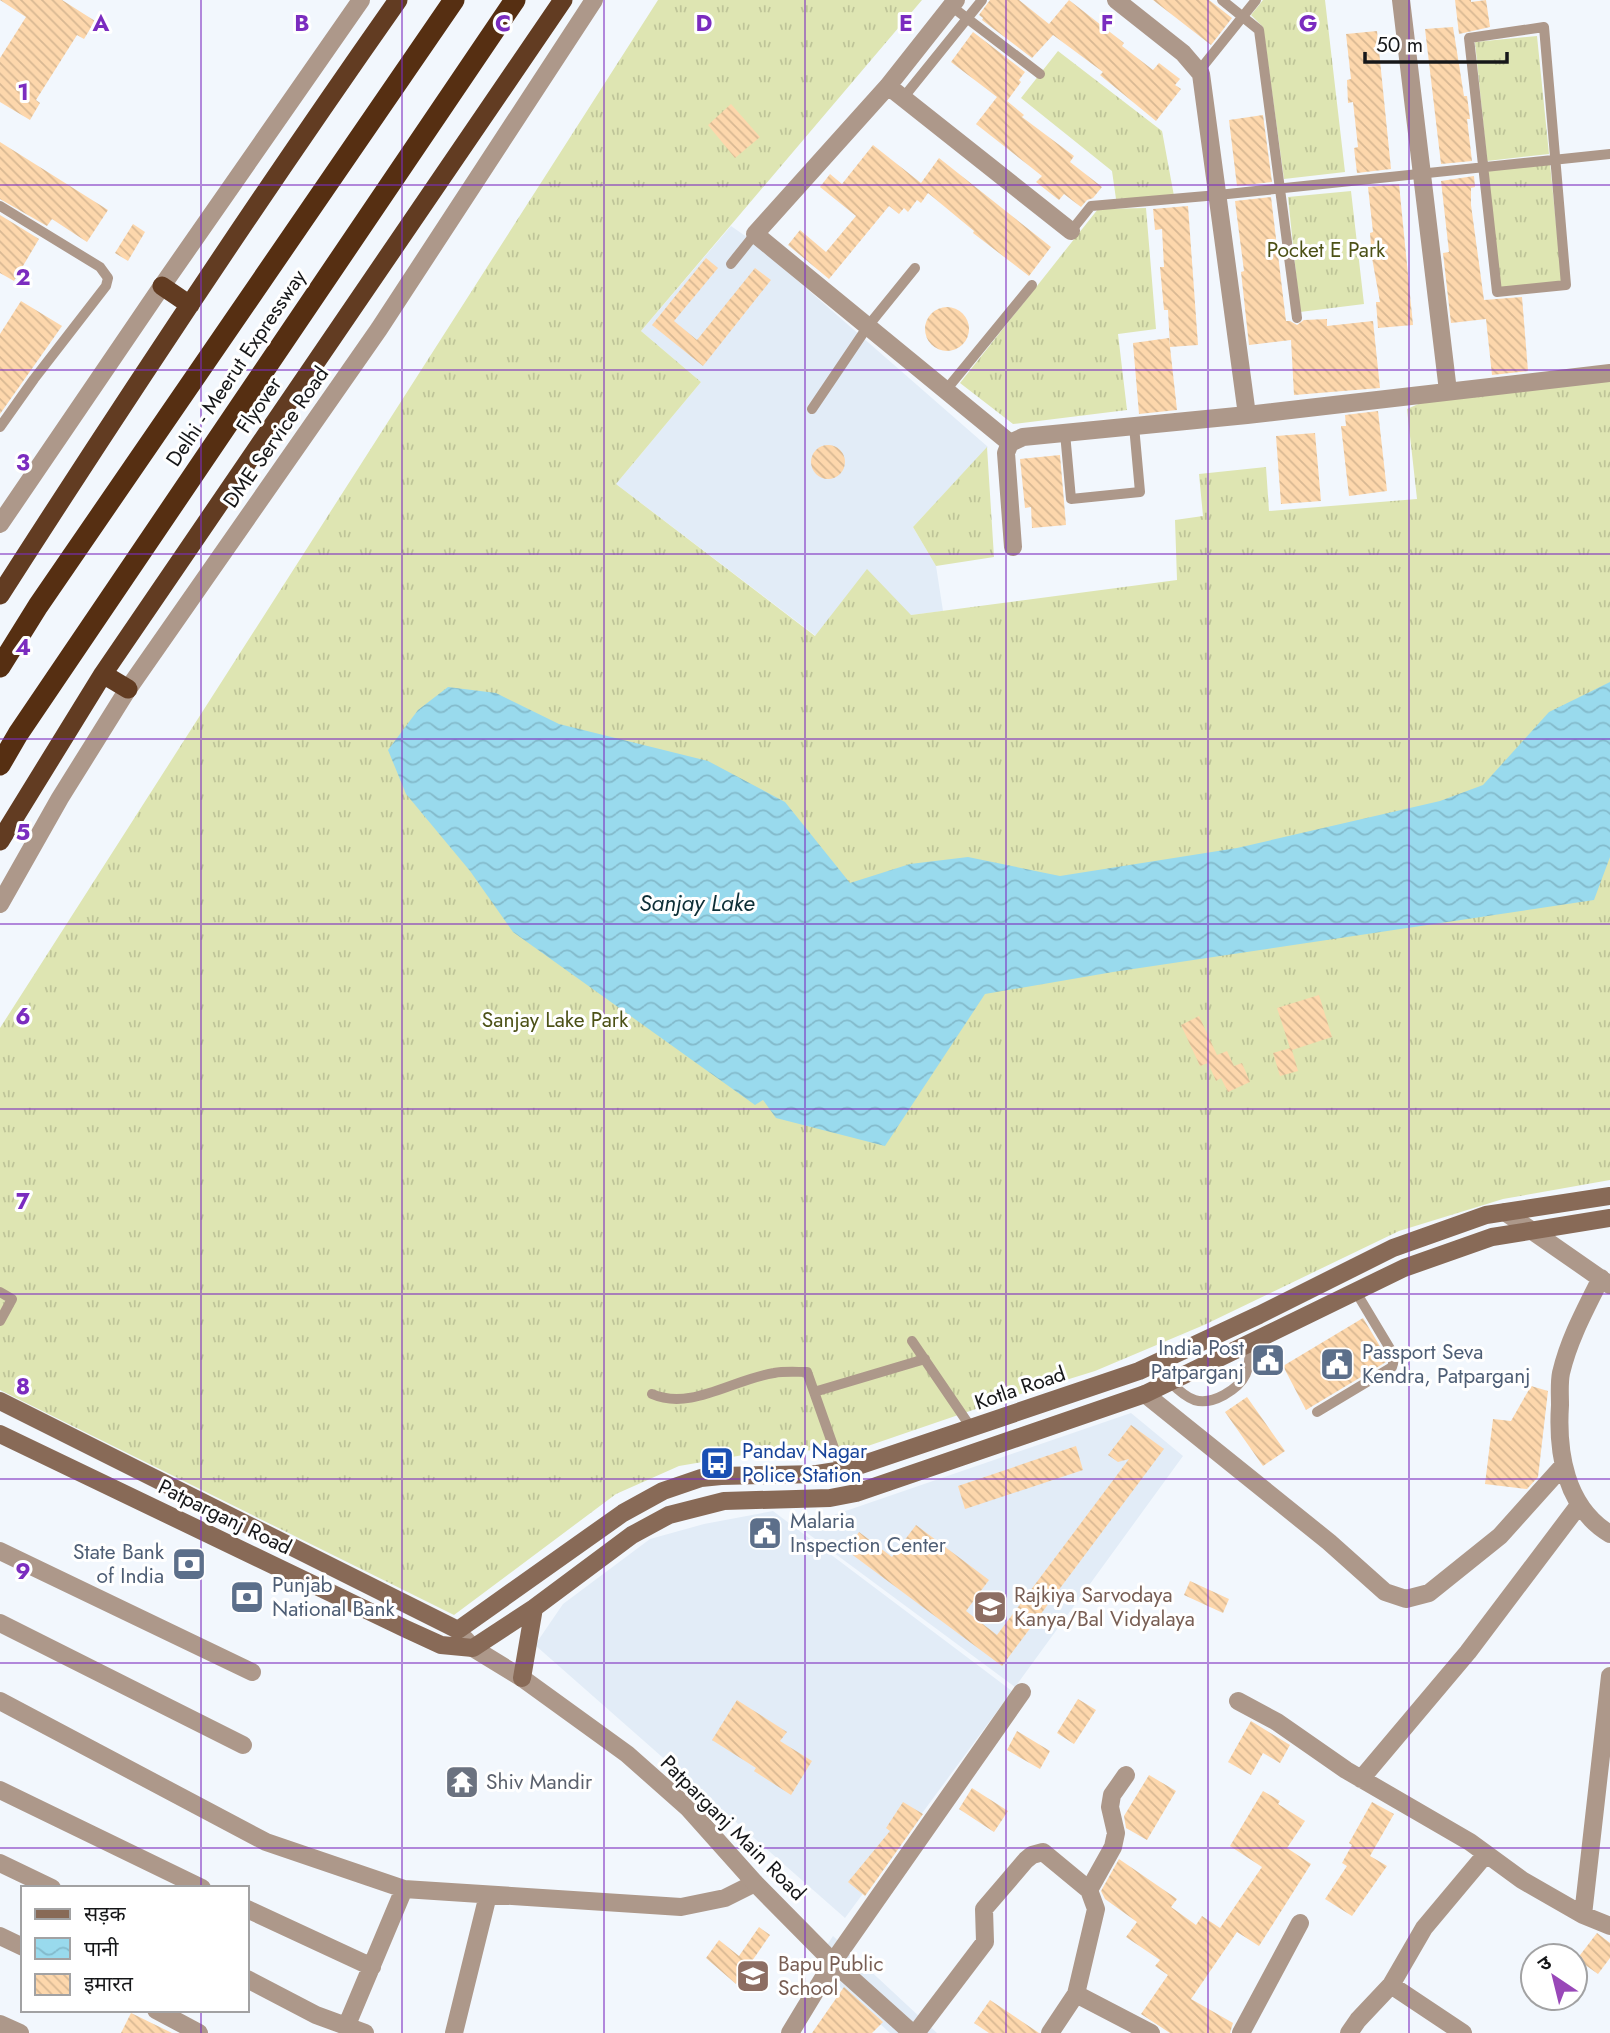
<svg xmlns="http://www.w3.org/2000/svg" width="1610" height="2033" viewBox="0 0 1610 2033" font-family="Jost,'Noto Sans Devanagari',sans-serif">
<defs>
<pattern id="grass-tufts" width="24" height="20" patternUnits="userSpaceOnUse" patternTransform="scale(1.75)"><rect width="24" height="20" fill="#dee5b2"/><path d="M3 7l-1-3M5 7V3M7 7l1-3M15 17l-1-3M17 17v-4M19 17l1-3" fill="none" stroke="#bec498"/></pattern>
<pattern id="water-waves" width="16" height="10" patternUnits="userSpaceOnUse" patternTransform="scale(1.75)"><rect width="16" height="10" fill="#99daed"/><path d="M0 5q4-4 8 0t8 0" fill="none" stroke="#83bacb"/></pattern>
<pattern id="building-back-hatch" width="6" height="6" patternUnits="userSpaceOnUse" patternTransform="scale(1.75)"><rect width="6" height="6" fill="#fdd7ac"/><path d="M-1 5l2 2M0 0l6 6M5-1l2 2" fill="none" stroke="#d8b893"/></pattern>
</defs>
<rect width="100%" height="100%" fill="#f2f7fd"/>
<path fill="#e2ecf7" d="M731 226 751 240 988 447 913 527 936 566 943 611 911 615 816 636 616 484 701 382 641 331Z
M1131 1413 1183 1456 1015 1687 799 1527Z
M773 1511 1012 1691 845 1918 535 1645 563 1604 650 1539 704 1524Z
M833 1936 937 2033H890L815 1964Z"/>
<path fill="url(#grass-tufts)" d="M658 0H922L641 331 701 382 616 484 815 636 867 569 911 615 1177 580 1175 520 1203 516 1199 474 1266 467 1269 511 1417 499 1407 409 1448 391 1610 373V1180L1503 1199 1399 1231 1204 1325 1095 1371 1005 1399 859 1449 761 1452 679 1466 616 1494 454 1615 0 1390V1028Z
M1263 0H1325L1345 172 1284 179 1263 27 1251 15Z
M1537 36 1549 154 1487 161 1475 42Z
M1058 51 1162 131 1174 196 1116 199 1112 171 1021 98Z
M1550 164 1562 282 1500 288 1488 171Z
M1351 191 1364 304 1300 312 1288 197Z
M1146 208 1156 329 1118 334 1127 410 1013 424 960 383 1098 209Z
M987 447 994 557 936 566 913 527Z"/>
<path fill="url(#water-waves)" d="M1610 682V857L1594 900 1113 972 985 994 885 1146 776 1118 763 1100 755 1105 513 932 470 871 406 794 388 750 418 710 448 687 496 693 559 724 708 761 785 802 850 883 910 864 968 857 1060 876 1237 848 1440 801 1483 785 1549 712Z"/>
<path fill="url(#building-back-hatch)" d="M0 0H62L95 21 84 39 77 35 36 100 40 103 30 120 0 102V58L26 17Z
M990 0H1019L1049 24 1069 0 1124 43 1122 46 1153 70 1159 63 1180 79 1175 85 1181 89 1156 121 1100 75 1103 72 1053 35 1032 58 982 20 983 18 979 15Z
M1153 0H1209L1232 18 1211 45Z
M1455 0H1471V2L1486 0 1490 27 1459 34Z
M1453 27 1464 96H1467L1470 119H1467L1472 161 1441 164 1425 29Z
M1377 31 1391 169 1357 173 1354 148 1358 147 1353 102 1348 103 1347 80 1351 79 1346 34Z
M973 32 1025 72 1019 80 1021 82 1007 101 1024 115 1022 117 1074 156 1070 162 1102 187 1093 198 1087 200 1081 207 1064 194 1059 200 1036 182 1042 176 976 124 997 97 951 62Z
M731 104 760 137 735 158 708 125Z
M1263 115 1272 182 1237 186 1229 120Z
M0 142 108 210 87 242 52 219 47 226 0 199Z
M873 145 921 183 939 158 1051 247 1029 276 973 233 974 231 928 193 921 203 917 200 908 212 904 208 899 214 889 206 829 279 788 245 800 230 826 252 856 216 820 187 830 174 842 184Z
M1474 176 1475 187 1471 188V205L1484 300 1522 297 1528 371 1492 375 1486 319 1451 323 1443 253 1449 252 1441 181Z
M1399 184 1413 325 1378 328 1376 302H1380L1372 258 1370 233 1373 232 1368 187Z
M1271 197 1286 321H1290L1297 325 1304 320 1327 319V326L1373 321 1380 388 1294 395 1291 340 1249 345 1241 272 1244 271 1235 201Z
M1188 206 1198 345 1170 347 1168 310H1164L1160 267H1164L1162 229 1155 230 1153 209Z
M0 215 39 239 14 281 0 273Z
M133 224 145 232 128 261 115 253Z
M706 258 718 268 674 321 697 340 755 268 771 280 703 366 652 325Z
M21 301 62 326 0 414V334Z
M925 329a22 22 0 1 1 44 0a22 22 0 1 1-44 0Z
M1169 338 1177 410 1139 414 1133 343Z
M1378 411 1387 491 1349 496 1341 426H1346L1345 415Z
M1315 433 1321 501 1281 504 1276 436Z
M811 462a17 17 0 1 1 34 0a17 17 0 1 1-34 0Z
M1060 455 1066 525 1032 528 1031 507 1025 508 1020 459Z
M1319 995 1332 1037 1292 1050 1298 1071 1280 1076 1273 1053 1290 1048 1277 1008Z
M1199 1016 1217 1055 1227 1051 1234 1066 1242 1063 1250 1082 1228 1092 1221 1078 1216 1081 1208 1063 1200 1066 1181 1025Z
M1363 1318 1387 1358 1386 1362 1306 1410 1283 1366Z
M1531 1386 1548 1391 1538 1477 1527 1489 1485 1484 1493 1419 1511 1421Z
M1247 1397 1285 1451 1263 1466 1225 1412Z
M1131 1425 1164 1449 1002 1666 846 1550 859 1532 892 1557 916 1525 989 1580 966 1611 997 1635 1129 1459 1118 1462 1108 1455Z
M1076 1446 1083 1470 965 1509 958 1486Z
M1190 1581 1229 1599 1223 1613 1184 1595Z
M1078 1699 1096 1710 1074 1744 1057 1733Z
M737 1700 787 1732 780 1741 812 1761 791 1795 754 1771 756 1768 712 1740Z
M1251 1721 1290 1745 1280 1763 1263 1753 1251 1775 1228 1762Z
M1017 1731 1050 1751 1040 1769 1007 1750Z
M1149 1775 1176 1791 1147 1840 1126 1828 1124 1816Z
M972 1788 1008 1811 994 1832 959 1809Z
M1263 1791 1280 1801 1278 1804 1305 1821 1287 1848 1311 1864 1259 1946 1237 1932 1191 1999 1233 2023 1230 2033H1170L1141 2014 1168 1975 1155 1966 1160 1960 1126 1937 1137 1922 1105 1899 1101 1891 1119 1859 1177 1899 1171 1907 1196 1925 1202 1916 1220 1928 1262 1867 1230 1846Z
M903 1802 923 1814 865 1896 848 1882 890 1831 886 1828Z
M1372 1802 1394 1814 1370 1856 1387 1866 1352 1916 1325 1899 1347 1866 1342 1863 1352 1845 1349 1843Z
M759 1927 770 1935 736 1984 706 1958 719 1940 739 1956Z
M1597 1933 1610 1943V1958L1598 1974 1577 1959Z
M844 1987 883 2022 872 2033H812Z
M990 2000 1039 2033H989L974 2023Z
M131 2013 172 2033H121Z"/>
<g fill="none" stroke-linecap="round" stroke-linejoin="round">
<path stroke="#ad988a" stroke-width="10" d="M1222 0 1259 30 1297 318
M951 6 1040 74
M1544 27 1566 285 1497 292 1469 38Z
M1199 71 1256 0
M903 98 982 0
M0 206 100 267 108 278 106 286 34 379 0 427
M1071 231 1091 206 1218 195 1610 154
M731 264 755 234
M946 390 1032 285
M812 409 868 326 915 268
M1065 433 1071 499 1140 492 1134 426
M0 1292 12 1299 0 1321
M912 1341 972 1429
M1170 1382C1188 1400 1200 1408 1224 1395 1247 1382 1250 1370 1250 1344
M814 1392 925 1359
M652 1394C691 1411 733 1379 774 1373 784 1371 796 1372 807 1372L842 1471
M1317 1412 1392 1367 1395 1357 1356 1292"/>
<path stroke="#ad988a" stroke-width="18" d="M956 0 888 86 755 234 1010 443
M1116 0 1183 53 1201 74 1247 415
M1401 0 1448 391
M888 86 1071 231
M1013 547 1006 453 1010 443 1023 437 1247 415 1610 373
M1505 1212 1610 1285
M1601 1278C1586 1308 1569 1339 1561 1373 1559 1383 1560 1395 1560 1405 1557 1452 1565 1507 1610 1534
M1145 1394 1329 1542 1385 1592 1406 1599 1429 1593 1500 1536 1562 1467
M0 1551 252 1672
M0 1623 243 1745
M0 1701 266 1842 404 1889 681 1907 725 1898 755 1883
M1238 1701 1277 1722 1346 1770 1470 1842 1522 1880 1583 1915 1610 1926
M1361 1779 1468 1652 1579 1505
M0 1790 202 1888
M0 1863 52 1888
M1089 1890 1113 1847 1116 1833 1110 1807 1112 1795 1126 1775
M247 1909 372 1967
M1583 1915 1610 1676
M0 1936 23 1947
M247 1979 316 2015 365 2033
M1391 1985 1463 2033
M1076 1994 1151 2033
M156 2010 199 2033
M0 2024 20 2033
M346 2027 404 1889
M454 2033 488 1895
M790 2033 833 1962 1022 1692
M916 2033 985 1942 984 1909 1026 1860 1032 1855 1043 1852 1089 1890 1096 1909 1076 1994 1050 2033
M1241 2033 1300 1923
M1349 2033 1358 2020 1391 1985 1424 1928 1486 1854"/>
<path stroke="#ad988a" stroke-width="18" d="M0 524 162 286 361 0
M0 904 60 798 128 689 379 329 594 0
M465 1639 473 1648 522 1678 627 1754 688 1808 755 1883 833 1962 912 2033"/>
<path stroke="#886a57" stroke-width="18" d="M0 1401 458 1630 623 1513 663 1491 701 1478 721 1476 817 1474 849 1469 1139 1371 1259 1315 1393 1248 1486 1215 1610 1196
M0 1434 406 1629 441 1645 473 1648 534 1608 632 1535 669 1515 724 1501 830 1498 856 1493 1145 1394 1404 1268 1492 1237 1610 1218
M522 1678 534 1608"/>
<path stroke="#623c22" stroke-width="19" d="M162 286 190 305
M0 595C129 394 261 195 398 0
M103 674 128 689
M0 841 103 674 563 0"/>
<path stroke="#562f12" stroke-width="21" d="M0 667 38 606 454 0
M0 765 18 734 515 0"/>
</g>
<path fill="none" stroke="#7b2cbf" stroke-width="2" stroke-opacity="0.55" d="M201 0V1888M402 0V2033M604 0V2033M805 0V2033M1006 0V2033M1208 0V2033M1409 0V2033M0 185H1610M0 370H1610M0 554H1610M0 739H1610M0 924H1610M0 1109H1610M0 1294H1610M0 1479H1610M0 1663H1610M0 1848H1610M201 2010V2033"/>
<defs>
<g id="civic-square" transform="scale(1.75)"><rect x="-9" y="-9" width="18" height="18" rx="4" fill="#5c6f8a" stroke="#fff"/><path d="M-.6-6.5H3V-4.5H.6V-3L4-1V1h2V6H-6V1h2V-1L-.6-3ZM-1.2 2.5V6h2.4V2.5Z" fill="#fff"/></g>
<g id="bus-square" transform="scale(1.75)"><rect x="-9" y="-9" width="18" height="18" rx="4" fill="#1a4fb4" stroke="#fff"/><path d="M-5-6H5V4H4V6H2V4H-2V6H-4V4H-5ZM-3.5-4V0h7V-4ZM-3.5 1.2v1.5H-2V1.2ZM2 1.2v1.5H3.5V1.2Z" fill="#fff"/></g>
<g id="bank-square" transform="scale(1.75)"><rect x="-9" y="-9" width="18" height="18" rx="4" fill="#5c6f8a" stroke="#fff"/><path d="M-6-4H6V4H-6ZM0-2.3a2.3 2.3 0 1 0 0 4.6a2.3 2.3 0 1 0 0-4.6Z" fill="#fff"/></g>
<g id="school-square" transform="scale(1.75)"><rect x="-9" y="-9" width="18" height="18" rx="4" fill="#8d6e63" stroke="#fff"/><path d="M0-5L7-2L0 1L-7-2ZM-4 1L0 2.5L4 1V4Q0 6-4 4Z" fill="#fff"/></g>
<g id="temple-square" transform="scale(1.75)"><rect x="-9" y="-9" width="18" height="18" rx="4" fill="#6b7280" stroke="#fff"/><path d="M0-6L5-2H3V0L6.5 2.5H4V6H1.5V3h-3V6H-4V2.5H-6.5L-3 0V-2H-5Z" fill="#fff"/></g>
</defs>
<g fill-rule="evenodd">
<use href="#civic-square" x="1268" y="1360"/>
<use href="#civic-square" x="1337" y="1364"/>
<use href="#bus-square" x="717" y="1463"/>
<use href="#civic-square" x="765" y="1533"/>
<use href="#bank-square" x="189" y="1564"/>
<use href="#bank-square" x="247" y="1597"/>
<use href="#school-square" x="990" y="1607"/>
<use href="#temple-square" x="462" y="1782"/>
<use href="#school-square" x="753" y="1976"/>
</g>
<g text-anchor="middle" stroke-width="6" stroke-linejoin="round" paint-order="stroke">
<g font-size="21" fill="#4c5116" stroke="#fff">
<text x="1326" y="257">Pocket E Park</text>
<text x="555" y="1027">Sanjay Lake Park</text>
</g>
<g font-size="21" fill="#161719" stroke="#fff">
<text transform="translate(236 368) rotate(-56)" y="7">Delhi - Meerut Expressway</text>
<text transform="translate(259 405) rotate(-56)" y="7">Flyover</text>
<text transform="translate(276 437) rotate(-55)" y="7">DME Service Road</text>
<text transform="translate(1020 1388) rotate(-19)" y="7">Kotla Road</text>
<text transform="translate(225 1517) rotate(26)" y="7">Patparganj Road</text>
<text transform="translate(733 1828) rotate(45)" y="7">Patparganj Main Road</text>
</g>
<g font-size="21" fill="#4e5e75" stroke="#fff" text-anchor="start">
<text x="1244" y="1355" text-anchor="end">India Post<tspan x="1244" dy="24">Patparganj</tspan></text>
<text x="1362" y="1359">Passport Seva<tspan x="1362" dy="24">Kendra, Patparganj</tspan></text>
<text x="790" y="1528">Malaria<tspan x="790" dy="24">Inspection Center</tspan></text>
<text x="164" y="1559" text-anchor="end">State Bank<tspan x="164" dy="24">of India</tspan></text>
<text x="272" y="1592">Punjab<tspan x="272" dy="24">National Bank</tspan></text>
</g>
<g font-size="21" fill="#164399" stroke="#fff" text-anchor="start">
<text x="742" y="1458">Pandav Nagar<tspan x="742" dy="24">Police Station</tspan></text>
</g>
<g font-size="21" fill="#785e54" stroke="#fff" text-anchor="start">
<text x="1014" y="1602">Rajkiya Sarvodaya<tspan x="1014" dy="24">Kanya/Bal Vidyalaya</tspan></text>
<text x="778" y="1971">Bapu Public<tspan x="778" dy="24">School</tspan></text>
</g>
<g font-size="21" fill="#5b616d" stroke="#fff" text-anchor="start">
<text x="486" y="1789">Shiv Mandir</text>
</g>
<g font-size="23" font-style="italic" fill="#0d2e36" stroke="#fff">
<text x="697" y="911">Sanjay Lake</text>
</g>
</g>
<g font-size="23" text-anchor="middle" font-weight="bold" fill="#7b2cbf" stroke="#fff" stroke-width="6" stroke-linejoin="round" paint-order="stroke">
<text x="101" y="31">A</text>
<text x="302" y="31">B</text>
<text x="503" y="31">C</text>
<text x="704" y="31">D</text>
<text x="906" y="31">E</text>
<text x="1107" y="31">F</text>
<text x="1308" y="31">G</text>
<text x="23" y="100">1</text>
<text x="23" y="285">2</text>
<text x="23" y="470">3</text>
<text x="23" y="655">4</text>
<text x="23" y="840">5</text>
<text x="23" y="1024">6</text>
<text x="23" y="1209">7</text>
<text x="23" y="1394">8</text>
<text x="23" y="1579">9</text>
</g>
<rect x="21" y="1886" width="228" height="126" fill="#ffffff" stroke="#a2a2a3" stroke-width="2"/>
<rect x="35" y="1909" width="35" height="10" fill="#886a57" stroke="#a2a2a3" stroke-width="2"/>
<text x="84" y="1921" font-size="21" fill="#161719">सड़क</text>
<rect x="35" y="1938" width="35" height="21" fill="url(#water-waves)" stroke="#a2a2a3" stroke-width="2"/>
<text x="84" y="1956" font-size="21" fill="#161719">पानी</text>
<rect x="35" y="1974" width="35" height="21" fill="url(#building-back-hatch)" stroke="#a2a2a3" stroke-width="2"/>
<text x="84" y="1991" font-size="21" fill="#161719">इमारत</text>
<g transform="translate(1554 1977) rotate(325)"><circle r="33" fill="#ffffff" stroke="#a2a2a3" stroke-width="2"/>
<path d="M0-5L12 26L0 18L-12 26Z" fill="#9948b8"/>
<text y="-10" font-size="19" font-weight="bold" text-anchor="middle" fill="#161719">उ</text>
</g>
<path d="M1365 52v10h142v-10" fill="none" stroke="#161719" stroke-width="3.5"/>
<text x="1376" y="52" font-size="21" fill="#161719" stroke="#ffffff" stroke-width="5" paint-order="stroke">50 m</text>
</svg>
